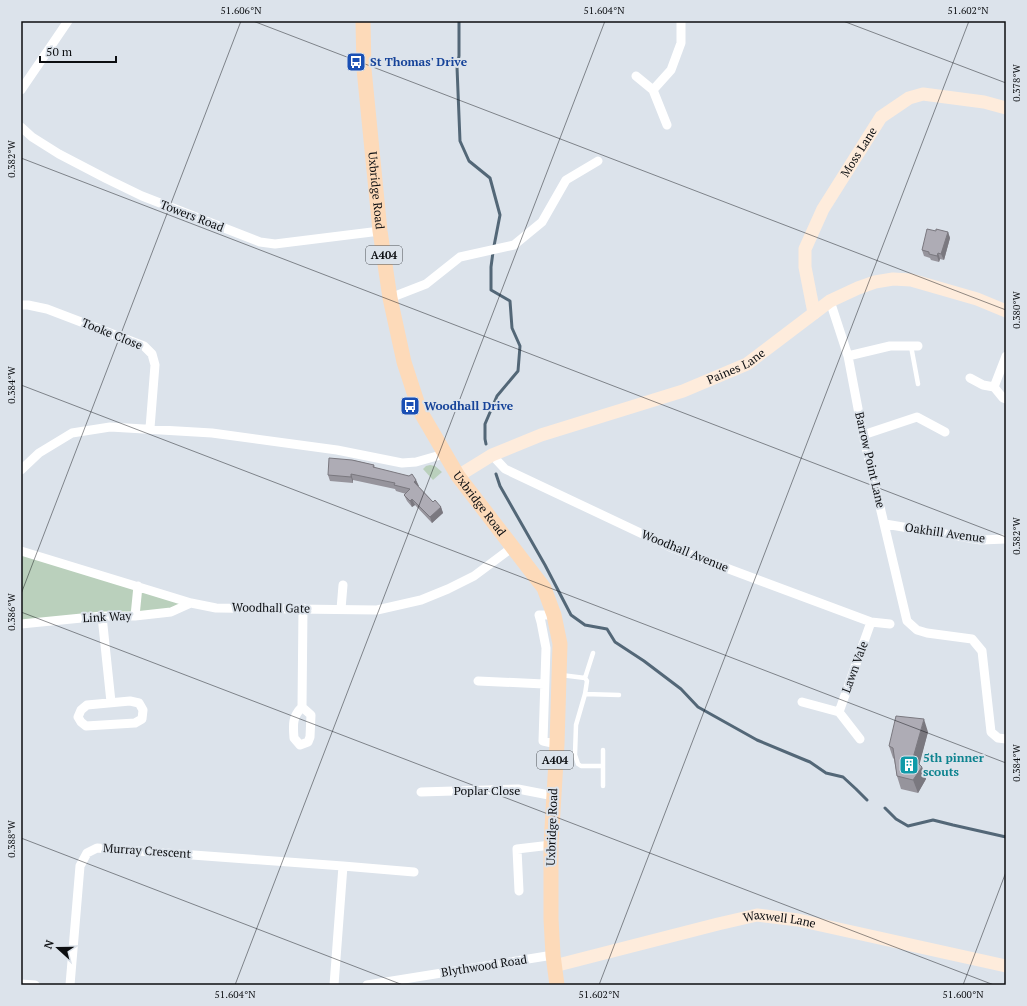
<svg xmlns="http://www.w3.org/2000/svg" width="1027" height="1006" viewBox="0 0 1027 1006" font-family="'PT Serif',serif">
<rect width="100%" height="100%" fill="#dce3eb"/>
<path fill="#bad0bc" d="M430 465 435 466 442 472 433 480 423 469 426 466Z
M21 551 191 603 171 612 21 624Z"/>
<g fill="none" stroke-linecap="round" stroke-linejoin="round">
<path stroke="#536777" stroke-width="3" d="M459 21V56L457 67 460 141 469 161 490 178 500 215 494 246
M486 444 485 439V424L497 396 518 371 520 346 512 328 510 301 491 290V267L493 252
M496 474 500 486 545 565 571 615 585 625 607 629 615 642 644 661 681 689 698 707 757 740 805 760 810 762 826 773 843 777 856 789 867 800
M885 808 896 819 908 826 933 820 953 825 1006 837"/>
<path stroke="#fff" stroke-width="4.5" d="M911 346 918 384
M585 678 593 653
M585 694 619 695
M603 750V786
M559 755H575L576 725 585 694 587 681 585 678 561 675
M575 755 578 764 581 766H603"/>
<path stroke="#fff" stroke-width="9" d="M636 76 653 90 667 125
M21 90 68 21
M653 90 671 70 681 43V21
M21 127 32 137 59 154 107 179 142 196 260 242 275 244 380 231
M390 298 426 284 460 257 514 245 542 222 566 180 598 161
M830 301 848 356 863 435 907 621 917 630 927 633 972 639 982 651 991 732 998 738 1006 739
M21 305H28L47 309 144 346 152 354 155 365 150 428
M848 356 890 346H918
M970 378 983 385 994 387 1003 398 1006 399
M994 387 1006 356
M863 435 917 417 945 432
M492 455 505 469 670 547 871 622 890 624
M21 470 39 453 72 433 110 427 212 433 337 450 402 463 416 462 444 454
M885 524 981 540 1006 539
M21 551 191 603 216 608 377 610 421 600 448 589 474 576 513 547
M341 609 343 585
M554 615H539L541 622 546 648 543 741 557 744
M102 616 111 702
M135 616 138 586
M21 624 102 616H135L171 612 191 603
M478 681 544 684
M130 701 139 703 143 710 142 719 135 723 86 726 81 722 78 717 81 710 87 705Z
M802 702 839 712 871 622
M302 707C292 717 293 725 294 738L300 745 308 742 310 737 311 715 302 707 303 608
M839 712 860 739
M421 792 518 789 554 796
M343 866 414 872
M519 891 517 849 551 845
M21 984 35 985
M70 985 80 866 87 853 97 848 343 866 334 985
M367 985 553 955"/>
<g stroke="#feecdc" stroke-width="13">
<path id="s1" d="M814 313 805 267V249L823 209 881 117 909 98 923 94 984 102 1006 108"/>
<path id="s2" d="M458 476 492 455 541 435 683 391 747 364 830 301 858 288 875 282 893 279 911 280 977 299 1006 311"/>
<path id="s3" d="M554 966 718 924 757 915 798 920 1006 966"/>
</g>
<path stroke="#fddab9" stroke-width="15" id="s4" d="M363 21 364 69 380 231 390 298 404 362 420 411 458 476 544 588 554 615 560 644 557 744 551 845V919L553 955 557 985"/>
</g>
<path fill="#96949c" d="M936 231 948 232 950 238 944 260 940 259 939 262 931 260 930 258 924 256 922 250Z
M353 460 374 465 375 468 416 480 418 486 433 502 441 507 443 513 432 523 415 505 412 507 407 501 404 495 406 494 396 491 395 489 353 480V483L330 481 328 475Z
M928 732 919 764 922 767 926 779 918 793 901 789 897 776 894 759 893 758 889 746Z"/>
<path fill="#7a787f" d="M948 232 950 238 944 260 941 254Z
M938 253 940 259 939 262 937 256Z
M351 474 353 480V483L351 477Z
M416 480 419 486 416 487 414 482Z
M412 499 415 505 412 507 410 501Z
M441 507 443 513 432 523 430 517Z
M924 719 928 732 918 770 913 758Z
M922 767 926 779 918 793 913 780Z"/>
<path fill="#aeacb5" stroke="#7a787f" d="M927 229 936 231V229L948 232 941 254 938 253 937 256 929 254V252L922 250Z
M329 458 352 460 374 465 373 467 409 476 412 474 416 480 414 482 433 502 435 500 441 507 430 517 412 499 410 501 404 495 410 489 394 485 395 483 351 474V477L328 475Z
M896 716 924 719 913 758 922 767 913 780 897 776 893 748 889 746Z"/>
<path fill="none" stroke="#0c0e11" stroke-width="1" stroke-opacity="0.45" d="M253 21 1006 310M843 21 1006 83M21 158 1006 537M21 385 1006 763M21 594 241 21M21 612 994 985M21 838 403 985M235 985 605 21M599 985 969 21M963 985 1006 872"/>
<defs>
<g id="bus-square" transform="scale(1)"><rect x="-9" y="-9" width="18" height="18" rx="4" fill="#1a4fb4" stroke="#dce3eb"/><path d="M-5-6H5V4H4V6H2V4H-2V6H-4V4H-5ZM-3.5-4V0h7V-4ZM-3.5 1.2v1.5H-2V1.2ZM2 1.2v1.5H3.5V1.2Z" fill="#fff"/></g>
<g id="building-square" transform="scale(1)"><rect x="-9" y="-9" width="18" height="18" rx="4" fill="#0f9aa8" stroke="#dce3eb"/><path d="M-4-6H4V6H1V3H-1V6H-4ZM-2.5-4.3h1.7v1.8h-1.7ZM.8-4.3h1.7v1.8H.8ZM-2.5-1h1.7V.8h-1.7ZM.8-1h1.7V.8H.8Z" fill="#fff"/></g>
</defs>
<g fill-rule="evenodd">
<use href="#bus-square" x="356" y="62"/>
<use href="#bus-square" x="410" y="406"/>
<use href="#building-square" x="909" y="765"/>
</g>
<g text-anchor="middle" stroke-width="4" stroke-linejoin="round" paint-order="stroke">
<g fill="#dce3eb" stroke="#4a4e52" stroke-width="1">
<rect x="366" y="246" width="36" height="18" rx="3"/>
<rect x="537" y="751" width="36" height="18" rx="3"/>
</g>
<g font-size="11" font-weight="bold" fill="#0c0e11">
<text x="384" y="259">A404</text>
<text x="555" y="764">A404</text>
</g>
<g font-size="12" font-weight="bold" fill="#164399" stroke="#dce3eb" text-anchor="start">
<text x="370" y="66">St Thomas' Drive</text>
<text x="424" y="410">Woodhall Drive</text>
</g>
<g font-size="12" fill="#0c0e11" stroke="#dce3eb">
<text dy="4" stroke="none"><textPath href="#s1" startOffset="176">Moss Lane</textPath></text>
<text dy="4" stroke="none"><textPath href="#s4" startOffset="170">Uxbridge Road</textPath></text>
<text transform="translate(192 216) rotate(21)" y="4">Towers Road</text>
<text transform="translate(112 334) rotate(22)" y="4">Tooke Close</text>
<text dy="4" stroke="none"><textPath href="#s2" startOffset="300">Paines Lane</textPath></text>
<text transform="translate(870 460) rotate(77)" y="4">Barrow Point Lane</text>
<text dy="4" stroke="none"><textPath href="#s4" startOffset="506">Uxbridge Road</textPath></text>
<text transform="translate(945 533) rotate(8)" y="4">Oakhill Avenue</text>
<text transform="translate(685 551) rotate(22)" y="4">Woodhall Avenue</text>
<text transform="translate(271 608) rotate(1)" y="4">Woodhall Gate</text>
<text transform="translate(107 617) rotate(-3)" y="4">Link Way</text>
<text transform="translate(855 667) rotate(-70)" y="4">Lawn Vale</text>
<text x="487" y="795">Poplar Close</text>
<text transform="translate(552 827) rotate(-88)" y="4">Uxbridge Road</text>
<text transform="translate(147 851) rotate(4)" y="4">Murray Crescent</text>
<text dy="4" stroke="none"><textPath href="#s3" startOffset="232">Waxwell Lane</textPath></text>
<text transform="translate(484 966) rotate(-9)" y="4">Blythwood Road</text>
</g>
<g font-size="12" font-weight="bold" fill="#0d838f" stroke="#dce3eb" text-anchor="start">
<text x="923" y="762">5th pinner<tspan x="923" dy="14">scouts</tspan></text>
</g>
</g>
<rect width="1027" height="1006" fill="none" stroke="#dce3eb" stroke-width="44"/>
<g transform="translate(58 948) rotate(291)" stroke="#dce3eb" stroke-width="3" paint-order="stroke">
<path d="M0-3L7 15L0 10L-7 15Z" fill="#0c0e11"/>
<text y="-6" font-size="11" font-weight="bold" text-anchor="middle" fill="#0c0e11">N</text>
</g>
<path d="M40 56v6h76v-6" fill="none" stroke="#0c0e11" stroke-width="2"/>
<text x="46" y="56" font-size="12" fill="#0c0e11" stroke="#dce3eb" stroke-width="3" paint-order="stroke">50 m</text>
<rect x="22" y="22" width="983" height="962" fill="none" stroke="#0c0e11" stroke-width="1.5"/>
<g font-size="10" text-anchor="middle" fill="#0c0e11">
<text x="241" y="14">51.606°N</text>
<text x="604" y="14">51.604°N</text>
<text x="968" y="14">51.602°N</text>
<text transform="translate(1016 83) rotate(-90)" y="4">0.378°W</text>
<text transform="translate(11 159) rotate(-90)" y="4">0.382°W</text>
<text transform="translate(1016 310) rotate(-90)" y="4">0.380°W</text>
<text transform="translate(11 385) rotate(-90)" y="4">0.384°W</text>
<text transform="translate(1016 536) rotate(-90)" y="4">0.382°W</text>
<text transform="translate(11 612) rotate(-90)" y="4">0.386°W</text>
<text transform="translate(1016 763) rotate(-90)" y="4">0.384°W</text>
<text transform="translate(11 839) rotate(-90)" y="4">0.388°W</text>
<text x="235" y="998">51.604°N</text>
<text x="599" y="998">51.602°N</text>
<text x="963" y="998">51.600°N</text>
</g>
</svg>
